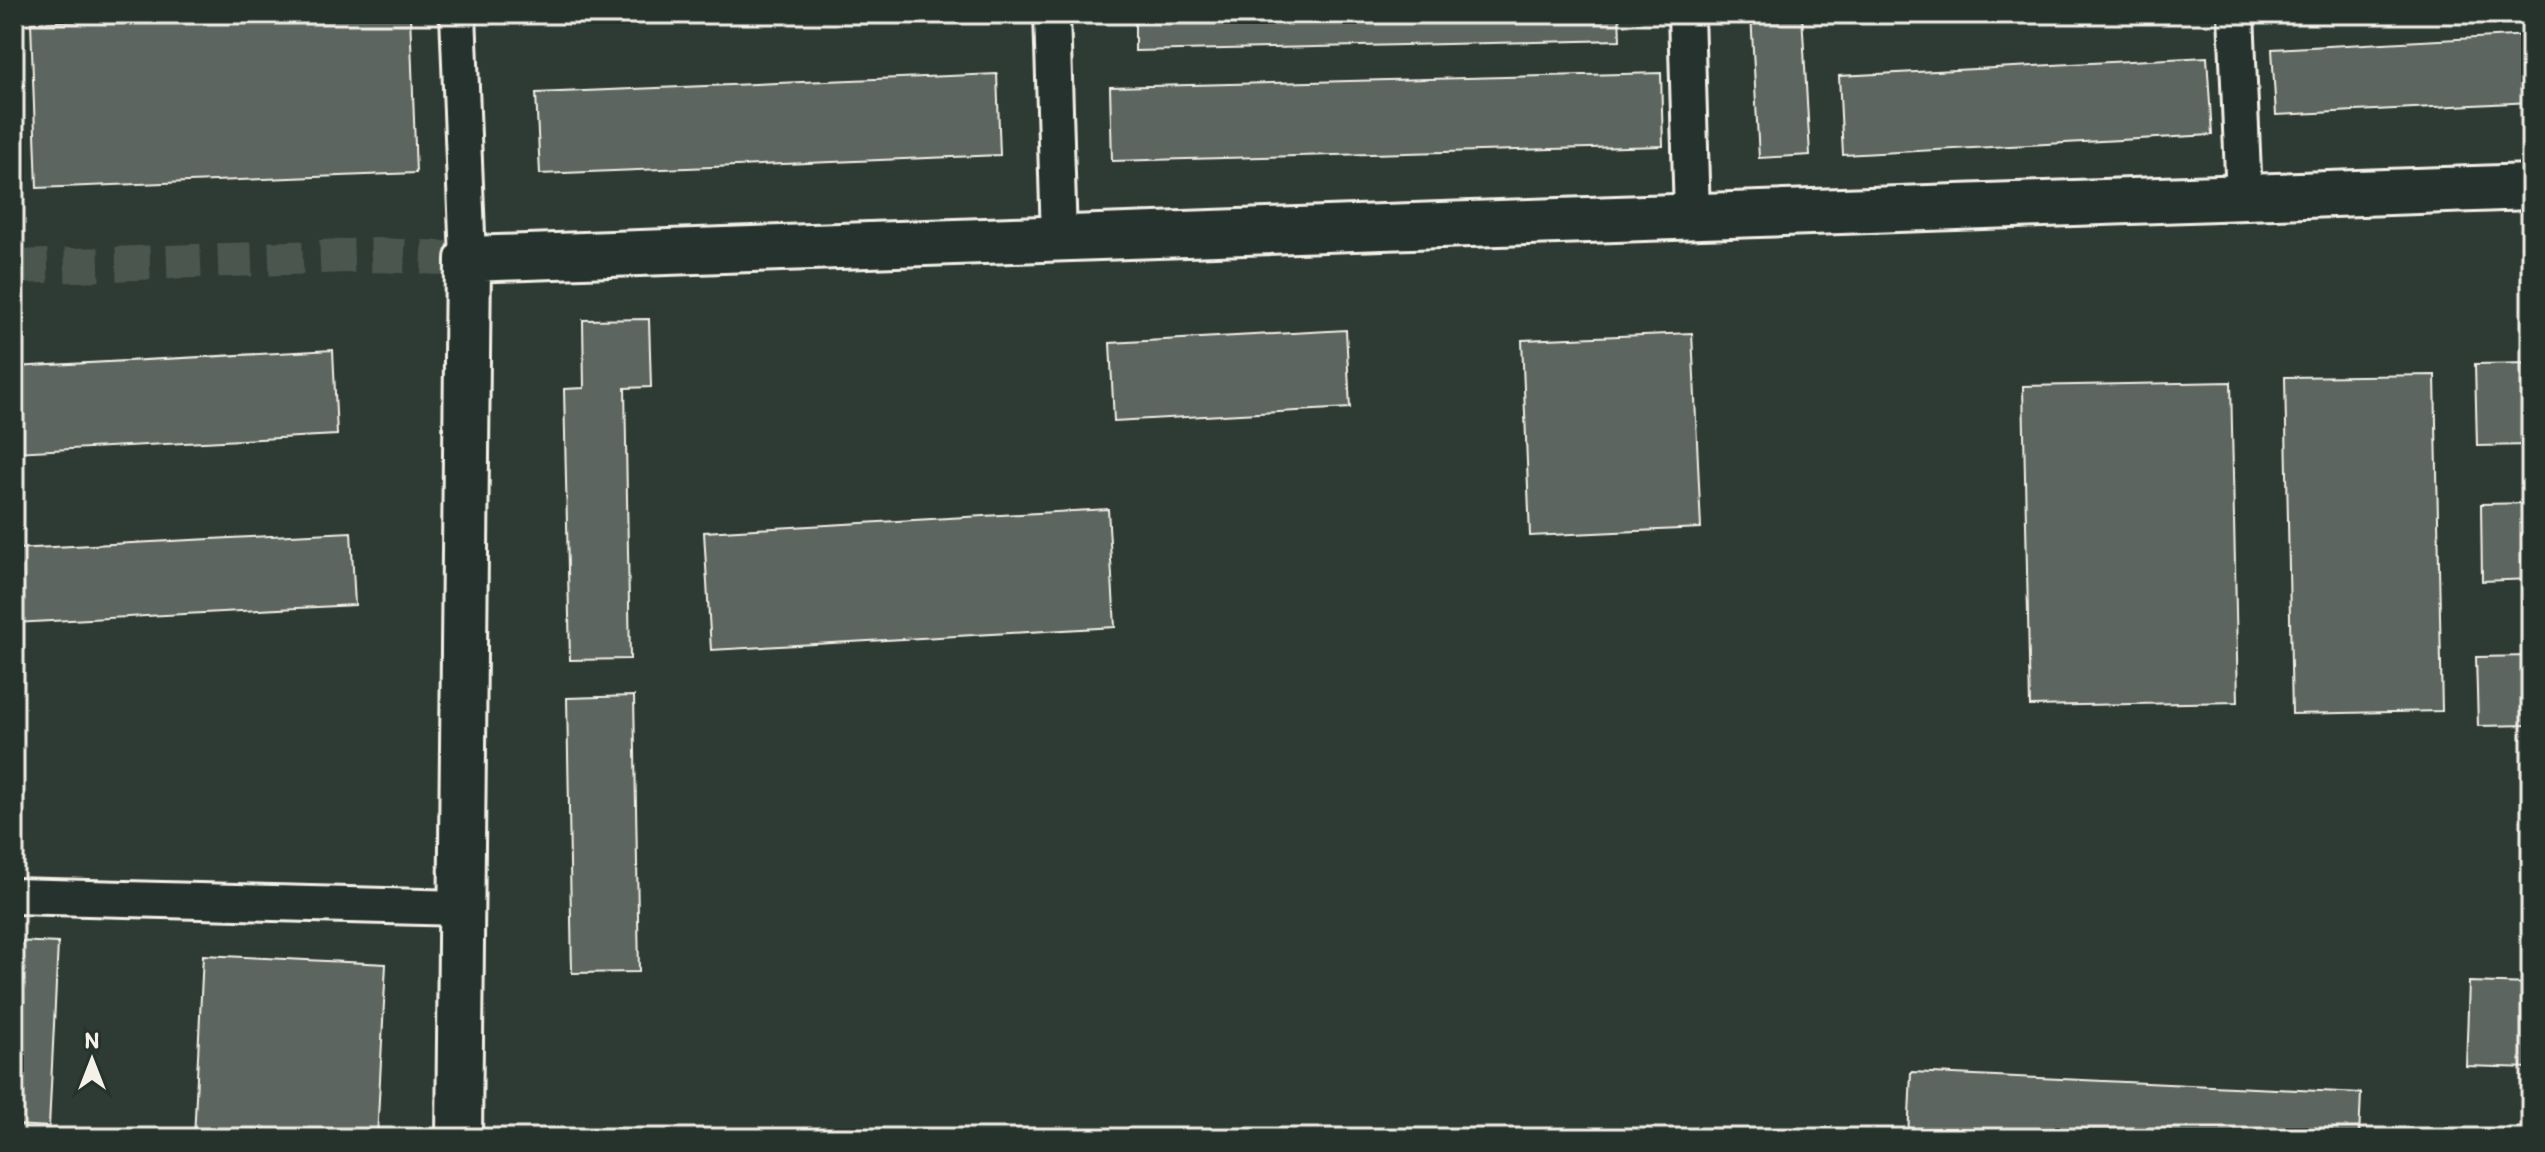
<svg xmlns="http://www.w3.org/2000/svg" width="2545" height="1152" viewBox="0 0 2545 1152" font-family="Itim,sans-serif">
<rect width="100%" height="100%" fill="#2e3b34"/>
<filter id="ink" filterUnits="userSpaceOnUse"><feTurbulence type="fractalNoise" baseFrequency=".0125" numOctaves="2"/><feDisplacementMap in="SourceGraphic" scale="16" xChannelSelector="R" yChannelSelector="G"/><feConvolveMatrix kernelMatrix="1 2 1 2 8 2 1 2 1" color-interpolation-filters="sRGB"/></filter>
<g filter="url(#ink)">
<path fill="#5c655e" stroke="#f4f1e8" stroke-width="2" d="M244 14H410L416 173 37 188 31 23Z
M1135 14H1619L1620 40 1135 51Z
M1751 14H1802L1810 155 1759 158Z
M1846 14H1976L1846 21Z
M2531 35V102L2276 115 2272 49Z
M2207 57 2212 135 1843 155 1839 76Z
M1661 73 1663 146 1112 161 1110 87Z
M997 74 1000 155 540 174 536 93Z
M649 319 651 387 625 388 630 659 570 660 564 389 584 388 583 320Z
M1346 330 1350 408 1114 421 1110 343Z
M1692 333 1701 528 1530 536 1522 340Z
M333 350 337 435 14 452V367Z
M2531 363V445L2477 446 2475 364Z
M2435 375 2442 711 2292 714 2285 377Z
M2231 382 2238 702 2030 706 2023 386Z
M2531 503V579L2482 581 2481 504Z
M1108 509 1115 627 711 650 704 532Z
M351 532 355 605 14 623V549Z
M2531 656V725L2478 726 2476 657Z
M634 696 639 972 572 973 567 698Z
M14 941 58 943 49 1127 14 1125Z
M203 955 386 964 377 1138H194Z
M2469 982 2531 984V1068L2466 1066Z
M1911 1072 2361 1093 2359 1138H1908Z"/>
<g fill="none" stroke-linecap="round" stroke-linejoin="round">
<path stroke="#4c564f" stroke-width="34" stroke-dasharray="34 17" stroke-linecap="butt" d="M14 267 379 255 468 259"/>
<g stroke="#f4f1e8" stroke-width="40">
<path id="street" d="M458 14 468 259
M1052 14 1059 238
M1686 14 1692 215
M2236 14 2244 197
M14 896 461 908"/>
</g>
<g stroke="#f4f1e8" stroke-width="50">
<path id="secondary" d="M459 1138 468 259 2531 187"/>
</g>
<use href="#street" stroke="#26332d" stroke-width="34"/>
<use href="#secondary" stroke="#26332d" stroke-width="44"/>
</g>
</g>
<rect width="2545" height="1152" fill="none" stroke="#26332d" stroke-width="48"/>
<rect x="24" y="24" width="2497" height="1104" fill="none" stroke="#f4f1e8" stroke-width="3" filter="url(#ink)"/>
<g transform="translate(92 1060)" stroke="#26332d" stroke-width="6" paint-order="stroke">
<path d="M0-6L14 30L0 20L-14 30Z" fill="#f4f1e8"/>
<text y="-12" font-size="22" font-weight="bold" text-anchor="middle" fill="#f4f1e8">N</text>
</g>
</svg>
